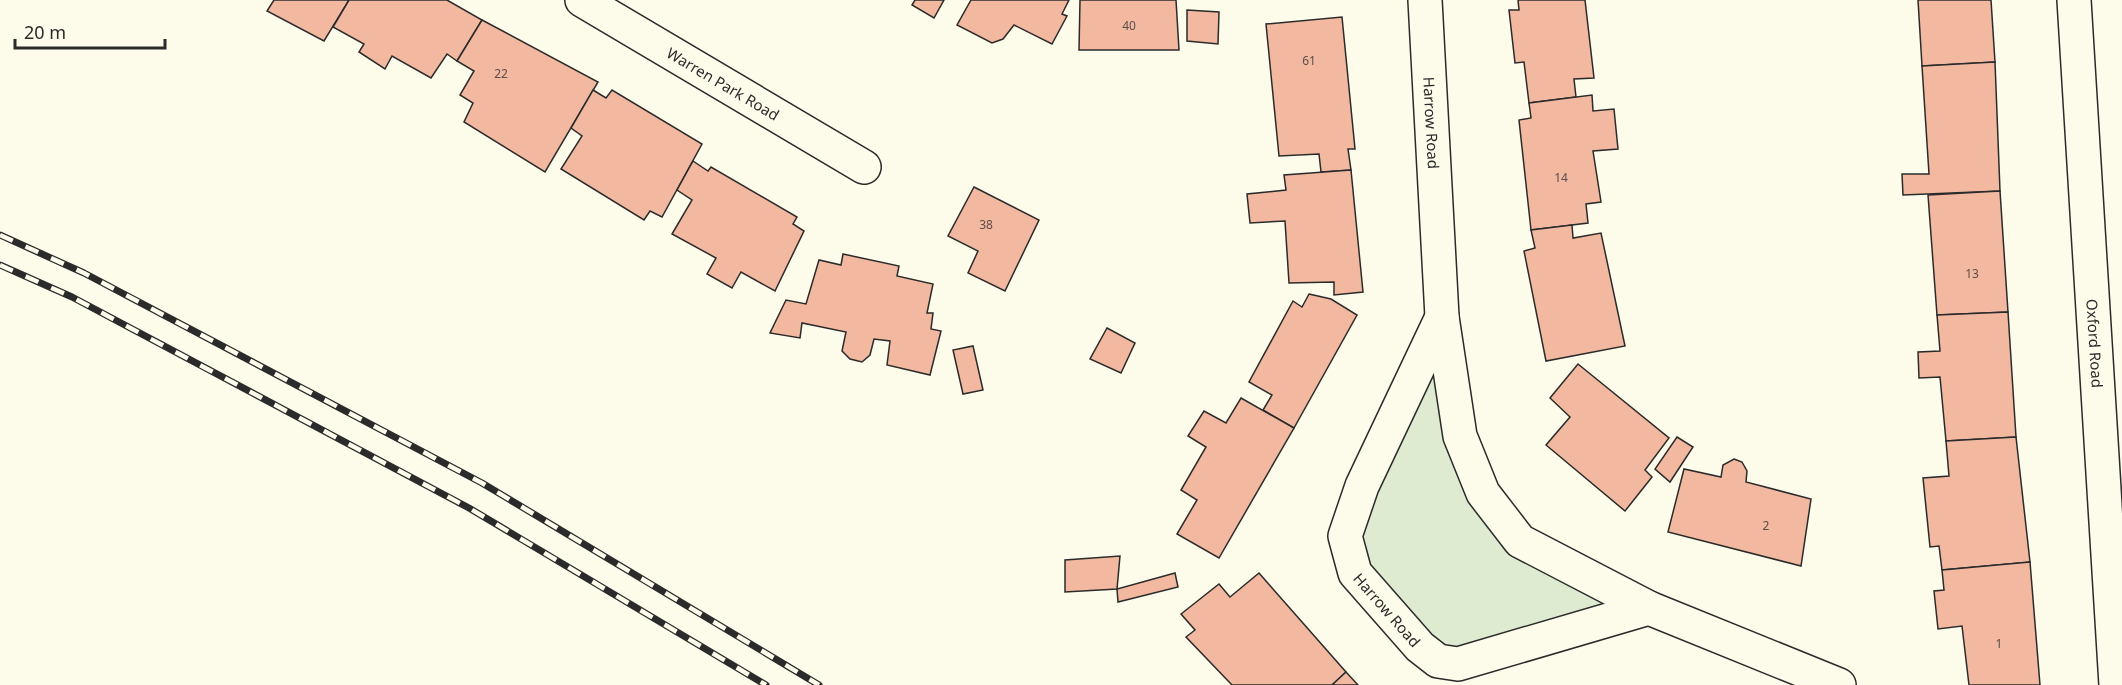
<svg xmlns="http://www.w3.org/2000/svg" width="2122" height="685" font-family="'Noto Sans',sans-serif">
<rect width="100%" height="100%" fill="#fdfbea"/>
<polygon fill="#deebd1" stroke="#74746e" stroke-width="1.5" points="1437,344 1476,498 1626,608 1452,654 1433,647 1365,568 1356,537"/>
<g fill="#f2b8a0" stroke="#2b2b2b" stroke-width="1.5">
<polygon points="274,0 349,0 324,41 267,11"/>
<polygon points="349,0 447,0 482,20 457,61 447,54 431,78 392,56 385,69 359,52 364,44 333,27"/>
<polygon points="915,0 944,0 934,18 912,5"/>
<polygon points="971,0 1069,0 1062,14 1067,16 1052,44 1014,25 1003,39 992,43 957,25"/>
<polygon points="1080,0 1176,0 1179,50 1079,50"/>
<polygon points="1518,0 1585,0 1594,78 1574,79 1576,97 1529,103 1524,62 1515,63 1509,10 1519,10"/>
<polygon points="1918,0 1991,0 1995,62 1922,66"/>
<polygon points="1187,10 1219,12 1218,44 1187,41"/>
<polygon points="1342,17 1355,149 1348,149 1351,170 1321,172 1319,154 1279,156 1266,24"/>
<polygon points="482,20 598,82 545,172 464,122 473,103 460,95 474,71 457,61"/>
<polygon points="1995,62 2000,191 1903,195 1902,174 1929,174 1922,66"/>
<polygon points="593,90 606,98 612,90 702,144 662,217 650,211 644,220 561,169 582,136 571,128"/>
<polygon points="1592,95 1593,111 1614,109 1618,149 1593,151 1601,202 1586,204 1588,223 1531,230 1519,120 1531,118 1529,103"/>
<polygon points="693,161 708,171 711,167 797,217 793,224 804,231 775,291 741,272 732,288 707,274 716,258 672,234 692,200 677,190"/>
<polygon points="1351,170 1363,292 1334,295 1334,282 1289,283 1285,221 1250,223 1247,194 1286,190 1284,175"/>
<polygon points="974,187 1039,220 1005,291 968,273 978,251 948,236"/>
<polygon points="2000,191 2008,312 1937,315 1928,195"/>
<polygon points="1572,225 1573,238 1601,233 1625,346 1546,361 1524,251 1535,248 1531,230"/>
<polygon points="843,254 899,266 897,276 933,284 927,313 933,313 931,329 941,331 930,375 887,365 890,341 874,339 870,355 862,362 850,359 842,351 846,332 802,323 800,338 770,333 786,300 806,304 819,260 841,265"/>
<polygon points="1309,294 1331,299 1357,315 1294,428 1263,410 1272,395 1249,382 1293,301 1302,307"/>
<polygon points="2008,312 2016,437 1946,441 1940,377 1919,378 1918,352 1940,351 1937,315"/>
<polygon points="1107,328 1135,343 1121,373 1090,359"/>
<polygon points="973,346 983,390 963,394 953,350"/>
<polygon points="1578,364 1669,438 1645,470 1652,477 1625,511 1546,445 1570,417 1550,398"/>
<polygon points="1241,398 1294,428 1219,558 1177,534 1197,500 1181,490 1206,447 1188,436 1204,411 1226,423"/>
<polygon points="1677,437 1693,447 1670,482 1655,469"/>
<polygon points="2016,437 2030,562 1942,570 1939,546 1930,547 1923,478 1949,476 1946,441"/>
<polygon points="1734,459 1742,462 1747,471 1746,482 1811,499 1801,566 1668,532 1684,469 1721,477 1723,465"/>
<polygon points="1120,556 1117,589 1065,592 1065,560"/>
<polygon points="2030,562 2040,685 1969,685 1962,626 1938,629 1934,591 1944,590 1942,570"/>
<polygon points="1175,573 1178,587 1118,602 1117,589"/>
<polygon points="1259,573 1346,672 1332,685 1232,685 1186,637 1195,630 1181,614 1219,584 1230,597"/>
<polygon points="1346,672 1358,685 1332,685"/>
</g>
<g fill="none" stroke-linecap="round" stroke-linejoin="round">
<g stroke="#2b2b2b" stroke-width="36">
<g id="minor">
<path id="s1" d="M 582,0 L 864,167"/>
<path id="s2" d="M 1425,0 L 1442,317 L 1460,436 L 1483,493 L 1520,541 L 1649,608 L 1839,685"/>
<path id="s3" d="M 2074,0 L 2116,685"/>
<path id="s4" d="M 1442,317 L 1362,486 L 1345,536 L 1355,573 L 1420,647 L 1438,661 L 1458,664 L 1649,608"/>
</g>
</g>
<use href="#minor" stroke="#fdfbea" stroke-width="33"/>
<g stroke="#2b2b2b" stroke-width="7">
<g id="rail">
<polyline points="0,235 84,273 482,483 819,685"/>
<polyline points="0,265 72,297 469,508 766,685"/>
</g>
</g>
<use href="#rail" stroke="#fdfbea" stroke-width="4.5" stroke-dasharray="14" stroke-linecap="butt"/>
</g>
<g text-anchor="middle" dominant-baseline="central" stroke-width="4.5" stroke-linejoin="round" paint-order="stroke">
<g font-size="12" fill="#5d4e48">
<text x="1129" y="25">40</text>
<text x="1309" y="60">61</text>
<text x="501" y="73">22</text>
<text x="1561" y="177">14</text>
<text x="986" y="224">38</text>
<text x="1972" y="273">13</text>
<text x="1766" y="525">2</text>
<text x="1999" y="643">1</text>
</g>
<g font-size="15" fill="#2b2b2b" stroke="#fdfbea">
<text stroke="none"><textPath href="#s1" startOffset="164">Warren Park Road</textPath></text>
<text stroke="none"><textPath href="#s2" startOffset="123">Harrow Road</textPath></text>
<text stroke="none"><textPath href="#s3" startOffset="344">Oxford Road</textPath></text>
<text stroke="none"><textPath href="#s4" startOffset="327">Harrow Road</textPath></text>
</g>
</g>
<path d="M15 39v9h150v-9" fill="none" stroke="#2b2b2b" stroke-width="3"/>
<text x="24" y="39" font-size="18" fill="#2b2b2b" stroke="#fdfbea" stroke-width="4.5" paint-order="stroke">20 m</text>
</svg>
